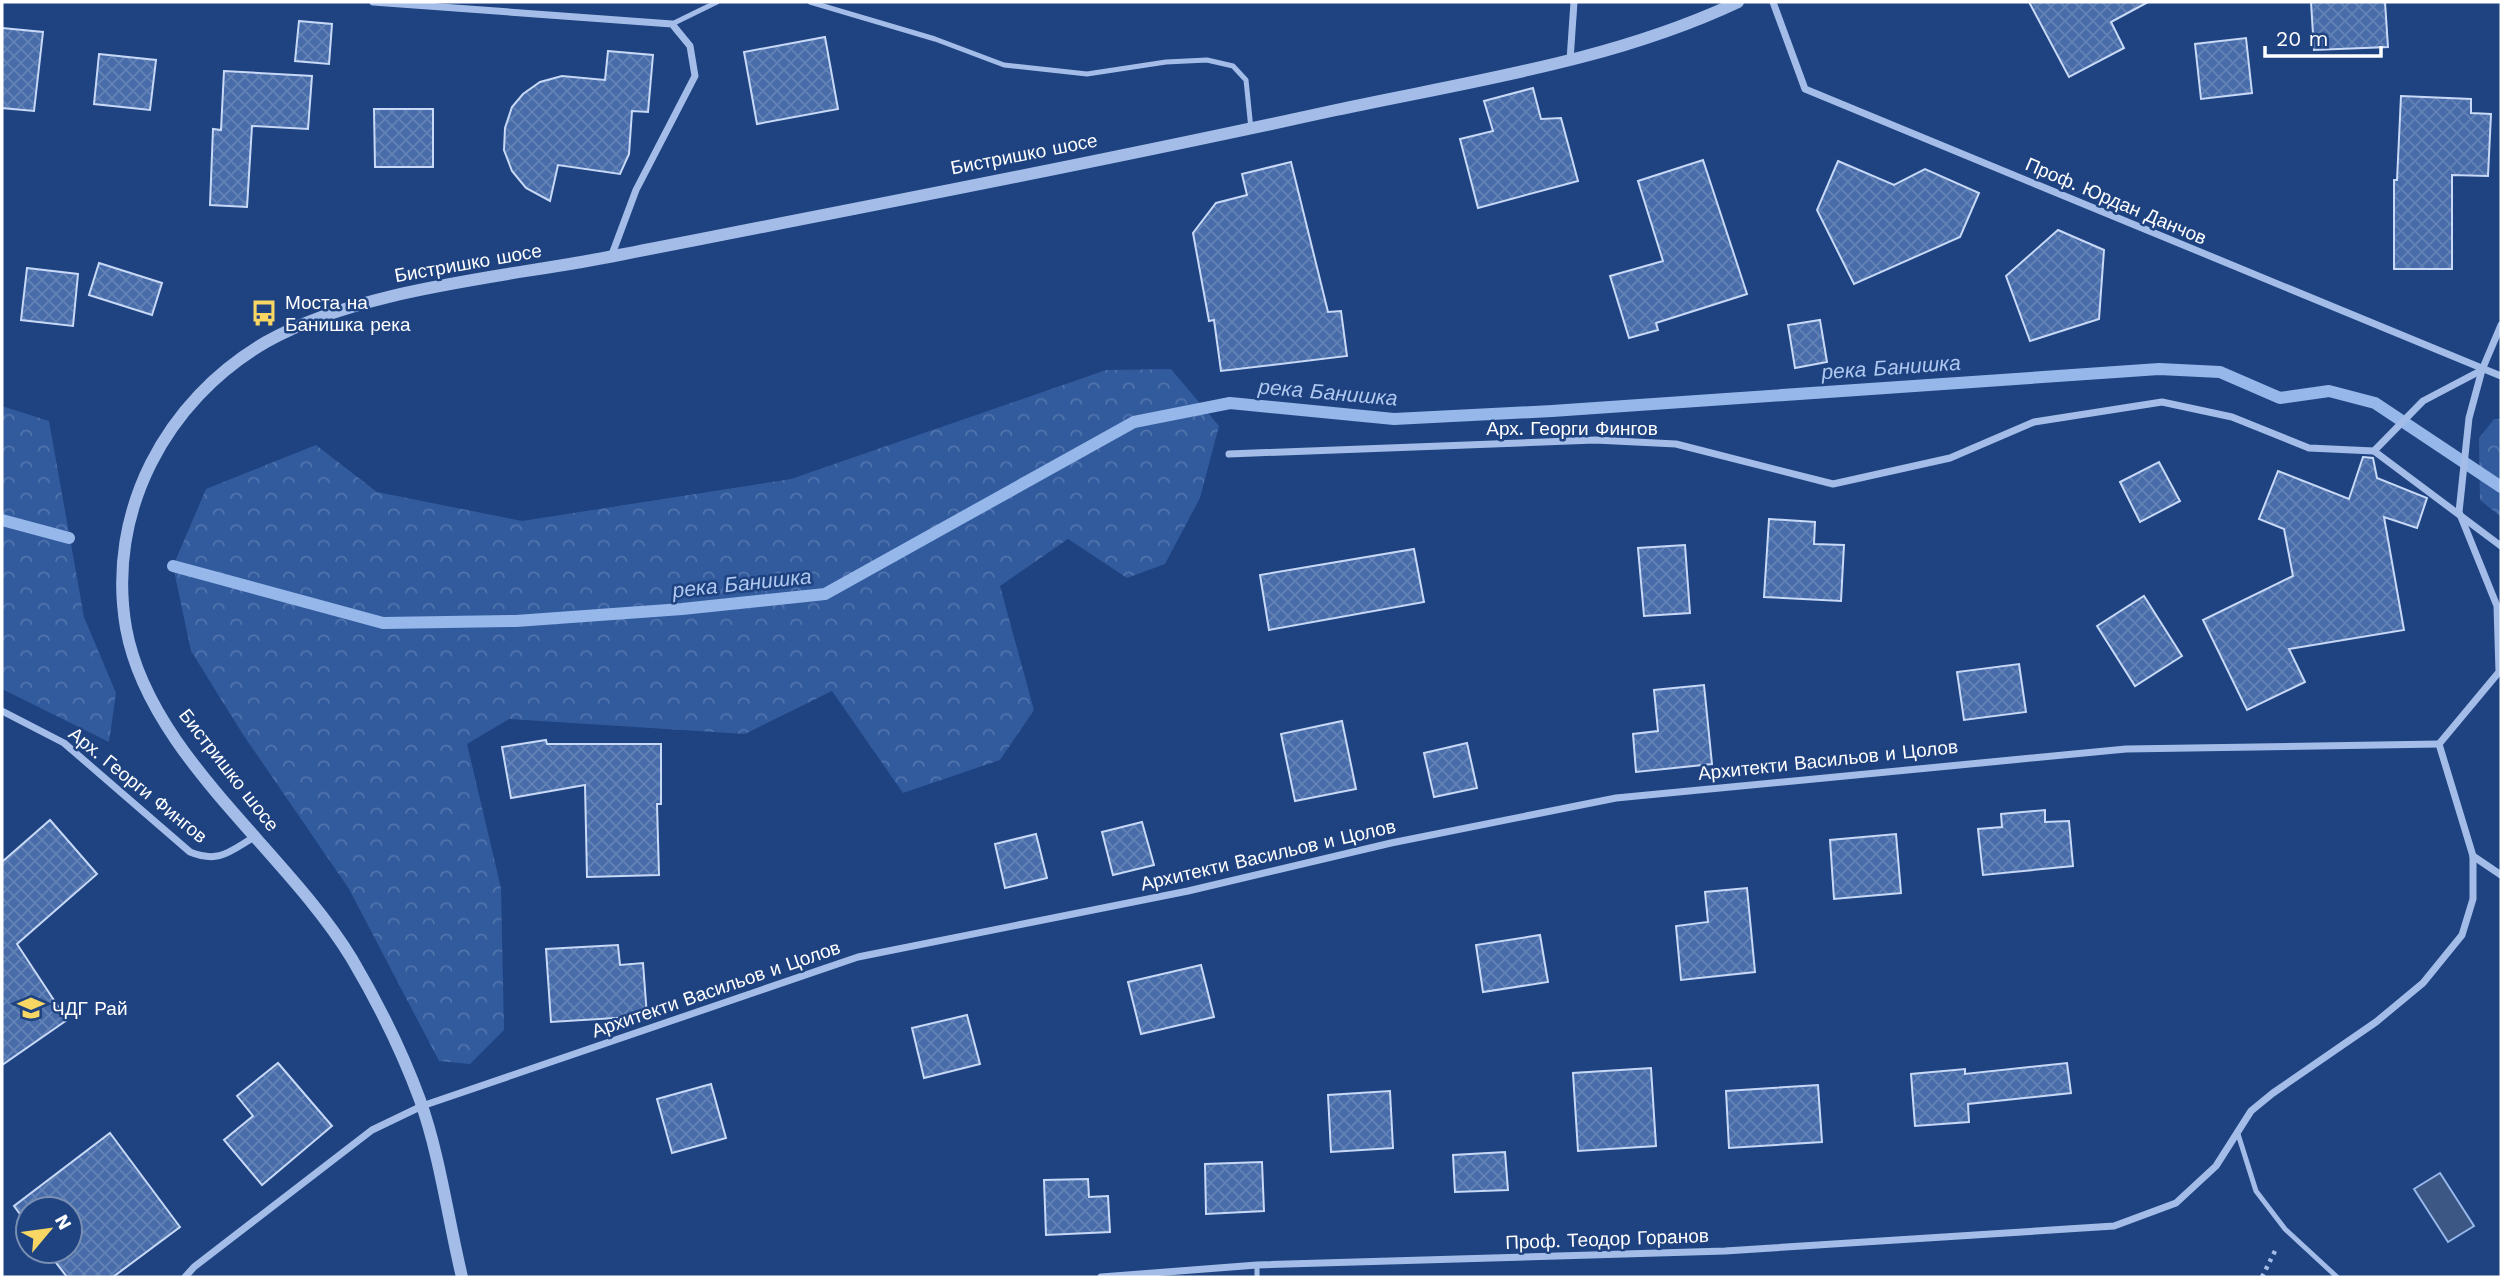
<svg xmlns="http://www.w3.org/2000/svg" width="2503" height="1279" font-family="'Work Sans',sans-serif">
<defs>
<pattern id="forest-crowns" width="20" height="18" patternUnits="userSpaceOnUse" patternTransform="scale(1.75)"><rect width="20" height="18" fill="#325b9e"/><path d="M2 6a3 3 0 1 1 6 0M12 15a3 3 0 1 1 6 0" fill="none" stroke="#5174ad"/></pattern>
<pattern id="building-cross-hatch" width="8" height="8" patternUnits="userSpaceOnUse" patternTransform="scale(1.75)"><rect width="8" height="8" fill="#476ca9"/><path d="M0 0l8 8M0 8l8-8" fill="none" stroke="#6382b6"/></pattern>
</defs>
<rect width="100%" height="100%" fill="#1f4280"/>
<g fill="url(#forest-crowns)">
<polygon points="1171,369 1219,426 1200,498 1165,564 1127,578 1068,539 1000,586 1034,710 1000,760 903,793 832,691 745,734 509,719 467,744 501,888 504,1030 470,1064 439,1061 349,889 242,733 191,651 173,566 206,489 316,445 377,492 522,521 791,479 1106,370"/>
<polygon points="2,406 49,421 84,617 116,693 109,742 2,689"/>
<polygon points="2494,419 2501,419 2501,517 2480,500 2479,438"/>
</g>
<polygon fill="#3d5785" stroke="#96b7ea" stroke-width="2" points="2440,1173 2474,1226 2448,1242 2414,1189"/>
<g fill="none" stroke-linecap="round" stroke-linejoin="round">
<g stroke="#96b7ea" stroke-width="12">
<polyline points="2,520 69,538"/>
<polyline points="173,566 383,623 516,621 682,609 825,594 1134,422 1230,403 1394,419 1552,411 2159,369 2220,372 2280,398 2329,391 2375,403 2501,487"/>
</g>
</g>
<g fill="url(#building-cross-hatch)" stroke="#c7d9f6" stroke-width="2">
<polygon points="2029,2 2148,2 2111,22 2124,48 2069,77"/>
<polygon points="2311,2 2385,2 2388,47 2314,50"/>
<polygon points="299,21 332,24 329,64 295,61"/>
<polygon points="2,28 43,32 34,111 2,108"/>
<polygon points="825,37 838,109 757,124 744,52"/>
<polygon points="2246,38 2252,93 2201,99 2195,44"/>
<polygon points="608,51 653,55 648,112 632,111 629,154 620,174 558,165 550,201 526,188 512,171 504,150 505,128 512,107 523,94 540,82 562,76 605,80"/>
<polygon points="99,54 156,60 150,110 94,104"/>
<polygon points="224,71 312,76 308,129 252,126 247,207 210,205 213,129 221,130"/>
<polygon points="1533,88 1541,119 1561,118 1578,181 1478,208 1460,139 1493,131 1484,101"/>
<polygon points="2401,96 2471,99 2471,113 2491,114 2488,176 2452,175 2452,269 2394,269 2394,180 2397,180"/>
<polygon points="374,109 433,109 433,167 375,167"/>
<polygon points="1703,160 1747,294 1656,323 1658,330 1629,338 1610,276 1663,261 1638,181"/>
<polygon points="1838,161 1894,185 1925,169 1979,193 1960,237 1854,284 1817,210"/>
<polygon points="1291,162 1328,312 1341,311 1347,356 1221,371 1214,320 1209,321 1193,233 1216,203 1247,195 1242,174"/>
<polygon points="2058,230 2104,250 2099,319 2030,341 2006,276"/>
<polygon points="99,263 162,283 152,315 89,295"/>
<polygon points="27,268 78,274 73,326 21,320"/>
<polygon points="1820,320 1827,362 1795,368 1788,325"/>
<polygon points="2363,457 2373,458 2377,478 2427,498 2417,528 2384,517 2404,630 2289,649 2305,682 2247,710 2203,620 2293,576 2284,529 2259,519 2278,471 2349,499"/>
<polygon points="2159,462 2180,501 2140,522 2120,482"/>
<polygon points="1769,519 1815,522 1814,544 1844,545 1841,601 1764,597"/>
<polygon points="1685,545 1690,613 1644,616 1638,548"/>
<polygon points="1414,549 1424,602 1269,630 1260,575"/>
<polygon points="2144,596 2182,656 2135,686 2097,626"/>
<polygon points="2019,664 2026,712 1964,720 1957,672"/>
<polygon points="1704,685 1712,764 1636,772 1633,734 1658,731 1654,690"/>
<polygon points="1342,721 1356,789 1295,801 1281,734"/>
<polygon points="546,740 547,744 661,744 661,804 657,804 659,875 587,877 585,785 511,798 502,747"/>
<polygon points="1467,743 1477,788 1434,797 1424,753"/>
<polygon points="2045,810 2045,822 2069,821 2073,866 1983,875 1978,829 2002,827 2001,814"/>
<polygon points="50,820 97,874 17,944 67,1020 2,1065 2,862"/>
<polygon points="1142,822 1154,865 1113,875 1102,832"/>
<polygon points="1036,834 1047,878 1005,888 995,844"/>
<polygon points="1896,834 1901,893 1834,899 1830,840"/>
<polygon points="1747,888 1755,972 1681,980 1676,926 1708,922 1705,892"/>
<polygon points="1540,935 1548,982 1483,992 1476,945"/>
<polygon points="618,945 620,965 643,963 647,1016 551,1022 546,949"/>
<polygon points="1201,965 1214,1017 1141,1034 1128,982"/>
<polygon points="967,1015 980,1064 924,1078 912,1028"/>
<polygon points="278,1063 332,1126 262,1185 224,1140 253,1116 237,1096"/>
<polygon points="2067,1063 2071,1093 1968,1104 1969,1122 1915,1126 1911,1074 1965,1069 1965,1074"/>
<polygon points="1651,1068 1656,1146 1578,1151 1573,1073"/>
<polygon points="711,1084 726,1138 672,1153 657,1099"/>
<polygon points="1818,1085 1822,1142 1729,1148 1726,1091"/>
<polygon points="1390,1091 1393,1148 1331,1152 1328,1095"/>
<polygon points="110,1133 180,1227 113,1277 67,1277 47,1251 70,1251 70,1209 28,1209 28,1225 14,1206"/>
<polygon points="1505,1152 1508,1190 1455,1192 1453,1155"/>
<polygon points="1262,1162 1264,1211 1206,1214 1205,1164"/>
<polygon points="1088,1179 1089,1197 1108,1196 1110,1232 1046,1235 1044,1180"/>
</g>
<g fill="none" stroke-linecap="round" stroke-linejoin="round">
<polyline stroke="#a3bde8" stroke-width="4.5" stroke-dasharray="3.5 5" stroke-linecap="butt" points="2262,1277 2276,1249"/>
<g stroke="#a3bde8" stroke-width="5">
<polyline points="810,2 935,39 1004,65 1087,74 1166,62 1207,60 1233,66 1246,80 1251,129"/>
<polyline points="672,24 717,2"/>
<polyline points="2238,1134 2256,1191 2285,1229 2337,1277"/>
<polyline points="1257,1277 1257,1265"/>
</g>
<g stroke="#a3bde8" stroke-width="7">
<polyline points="373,2 672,24 690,46 695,76 636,190 611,257"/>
<polyline points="1773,2 1805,89 2501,376"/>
<polyline points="1570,60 1574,2"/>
<polyline points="2374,451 2423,401 2482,370"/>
<polyline points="1229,454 1595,440 1676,444 1833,484 1950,458 2034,422 2162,402 2232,417 2309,448 2374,451 2501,546"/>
<path d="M 2,711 L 64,743 L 190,852 C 220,864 230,851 256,836"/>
<polyline points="2439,744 2499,672 2497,606 2459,512 2469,418 2482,370 2501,325"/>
<polyline points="2473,856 2501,875"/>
<polyline points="185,1277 194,1267 372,1130 422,1106 858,957 1188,891 1391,843 1616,798 2126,749 2439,744"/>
<polyline points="1101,1277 1257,1265 1725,1251 2114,1226 2176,1203 2216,1166 2251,1111 2273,1093 2376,1022 2423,983 2462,935 2473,899 2473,856 2439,744"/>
</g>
<path stroke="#a3bde8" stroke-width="12" d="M 462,1277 C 448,1219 440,1156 420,1100 C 402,1051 378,1003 352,959 C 286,850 149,755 126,628 C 106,512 166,400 266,342 C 363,287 510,277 619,255 C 859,208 1098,162 1336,110 C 1471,81 1613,61 1738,2"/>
</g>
<defs>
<g id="bus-bare" transform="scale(2.1)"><path d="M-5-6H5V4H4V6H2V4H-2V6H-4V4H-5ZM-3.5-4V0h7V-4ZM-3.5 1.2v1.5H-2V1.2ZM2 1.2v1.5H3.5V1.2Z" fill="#f7d663" stroke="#1f4280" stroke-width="2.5" paint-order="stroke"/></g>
<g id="school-bare" transform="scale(2.1)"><path d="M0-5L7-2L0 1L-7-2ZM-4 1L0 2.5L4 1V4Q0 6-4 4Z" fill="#f7d663" stroke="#1f4280" stroke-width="2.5" paint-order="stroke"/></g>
</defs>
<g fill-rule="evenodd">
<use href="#bus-bare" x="264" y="313"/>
<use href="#school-bare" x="31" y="1008"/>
</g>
<g text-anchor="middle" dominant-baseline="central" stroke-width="5" stroke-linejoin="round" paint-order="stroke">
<g font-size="19" fill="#fff" stroke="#1f4280">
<text transform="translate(1024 154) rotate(-11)">Бистришко шосе</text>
<text transform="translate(2116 201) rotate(23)">Проф. Юрдан Данчов</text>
<text transform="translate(468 263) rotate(-10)">Бистришко шосе</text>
<text x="1572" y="428">Арх. Георги Фингов</text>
<text transform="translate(1828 760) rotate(-6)">Архитекти Васильов и Цолов</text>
<text transform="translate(229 770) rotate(52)">Бистришко шосе</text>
<text transform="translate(138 785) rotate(39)">Арх. Георги Фингов</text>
<text transform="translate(1268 855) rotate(-13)">Архитекти Васильов и Цолов</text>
<text transform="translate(716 989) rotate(-19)">Архитекти Васильов и Цолов</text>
<text transform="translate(1607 1239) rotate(-2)">Проф. Теодор Горанов</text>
</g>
<g font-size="19" fill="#fff" stroke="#1f4280" text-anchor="start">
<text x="285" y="302">Моста на<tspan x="285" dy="22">Банишка река</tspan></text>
<text x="52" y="1008">ЧДГ Рай</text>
</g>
<g font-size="21" font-style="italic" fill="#aec8f0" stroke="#1f4280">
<text transform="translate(1891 367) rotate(-4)">река Банишка</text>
<text transform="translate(1328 392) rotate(5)">река Банишка</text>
<text transform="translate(742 583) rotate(-6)">река Банишка</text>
</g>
</g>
<rect width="2503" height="1279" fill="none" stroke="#ffffff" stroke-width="7"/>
<g transform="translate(49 1230) rotate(61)"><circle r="33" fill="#1f4280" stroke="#798eb3" stroke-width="2"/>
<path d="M0-5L12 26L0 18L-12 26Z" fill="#f7d663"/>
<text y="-10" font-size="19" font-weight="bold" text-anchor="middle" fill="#ffffff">N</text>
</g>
<path d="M2265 46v10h116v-10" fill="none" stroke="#ffffff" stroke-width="3.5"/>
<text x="2276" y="46" font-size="21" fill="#ffffff" stroke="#1f4280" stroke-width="5" paint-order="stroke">20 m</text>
</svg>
